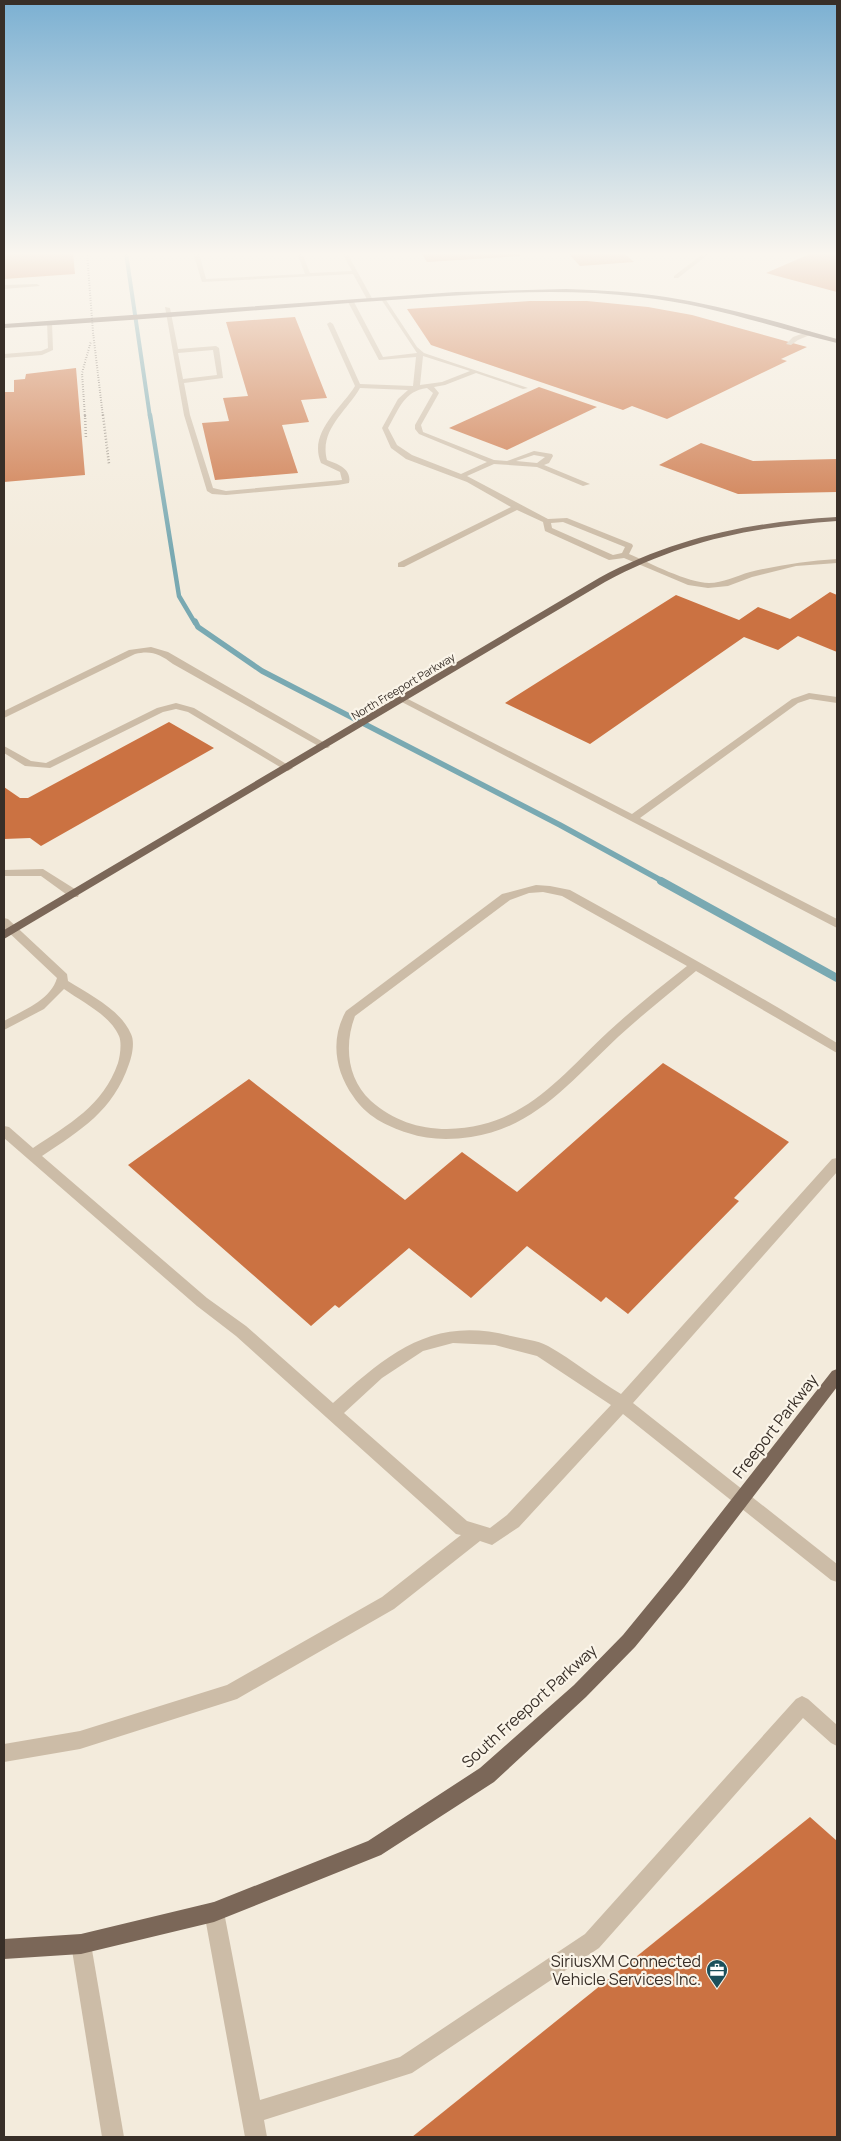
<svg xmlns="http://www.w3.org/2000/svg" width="841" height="2141" font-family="Manrope,sans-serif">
<rect width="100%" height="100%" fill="#f3ebdc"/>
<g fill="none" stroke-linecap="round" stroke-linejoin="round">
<polyline stroke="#79a9b2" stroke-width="4" points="126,253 150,417"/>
<polyline stroke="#79a9b2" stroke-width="4.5" points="150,415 179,596 195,623"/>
<polyline stroke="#79a9b2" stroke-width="5.5" points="195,621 198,627 262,671 560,825 664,882"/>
<polyline stroke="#79a9b2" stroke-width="8" points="661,881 837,978"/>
</g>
<g fill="#cb7242">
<polygon points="4,253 73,253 75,274 4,279"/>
<polygon points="421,253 519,253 521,256 427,262"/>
<polygon points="568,253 624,253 634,262 580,266"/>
<polygon points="812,253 837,253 837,292 766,273"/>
<polygon points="530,301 587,301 648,307 692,315 807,347 781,359 787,361 667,419 632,406 623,410 431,345 407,309"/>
<polygon points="295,317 327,398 301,400 309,422 282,425 298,473 215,480 202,423 229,421 223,398 248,396 226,322"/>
<polygon points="76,368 85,475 4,482 4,392 14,392 14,380 25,379 26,374"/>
<polygon points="539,387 597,407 507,450 449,428"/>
<polygon points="701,443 753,461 837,459 837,492 738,494 659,465"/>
<polygon points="830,592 837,595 837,652 798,636 778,650 744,637 590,744 505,703 676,595 739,620 758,607 790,619"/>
<polygon points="169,722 214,748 41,846 30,838 4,839 4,787 20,798 28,798"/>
<polygon points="663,1063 789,1142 734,1198 739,1201 628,1314 606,1297 601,1302 527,1246 471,1298 409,1248 339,1308 335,1305 311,1326 128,1165 249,1079 405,1200 462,1152 517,1192"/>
<polygon points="810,1817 837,1841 837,2137 412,2137"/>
</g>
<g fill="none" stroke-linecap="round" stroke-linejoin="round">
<g fill="#ccbca7" fill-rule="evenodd">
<polygon points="193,253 199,253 206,279 305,274 297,253 302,253 310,273 352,271 342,253 347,253 373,300 368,301 353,274 202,282"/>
<polygon points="704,253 710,253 678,278 674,278 674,276"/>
<polygon points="4,285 37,284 40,286 4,289"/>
<path d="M 384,297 L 417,347 L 424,353 L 528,388 L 523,389 L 476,373 L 445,385 L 434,387 L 439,393 L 421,425 L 423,432 L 494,460 L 507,461 L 534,451 L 552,454 L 553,456 L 549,463 L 544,465 L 590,484 L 583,486 L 537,467 L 494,464 L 467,476 L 548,519 L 567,518 L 632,544 L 633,546 L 629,554 C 650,563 688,583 709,583 C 723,583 736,576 750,572 C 779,565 807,561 837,559 L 837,563 L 796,566 L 752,577 L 728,586 L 708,588 L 688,585 L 624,558 L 609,560 L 545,531 L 543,522 L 517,510 L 404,567 L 398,567 L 398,563 L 511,507 L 467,482 L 406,459 L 391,448 L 382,428 L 398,399 L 408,390 L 360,388 C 346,412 319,430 327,460 C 338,464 352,469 349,483 L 338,485 L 226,495 L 212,494 L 207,491 L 184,415 L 165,307 L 170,308 L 178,349 L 216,346 L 219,348 L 223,378 L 184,383 L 190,415 L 213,488 L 226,491 L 342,480 L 340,472 L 321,463 C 308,432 341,409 355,386 L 327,324 L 330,322 L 333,324 L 360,384 L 413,386 L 416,357 L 379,360 L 348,302 L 351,300 L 354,302 L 383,357 L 417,353 L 381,299 ZM 213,350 L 217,375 L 183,379 L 178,353 ZM 423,356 L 470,371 L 442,382 L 420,385 ZM 427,388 L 433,393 L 415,425 L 415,429 L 419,434 L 487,462 L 461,474 L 412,455 L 397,445 L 388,428 C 399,409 404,391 427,388 ZM 534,455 L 545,457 L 537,463 L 516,461 ZM 563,522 L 625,547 L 622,553 L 613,555 L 552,528 L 551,523 Z"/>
<polygon points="47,322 52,323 53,350 42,355 4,358 4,354 41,351 48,348"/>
<polygon points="810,331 812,334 798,340 791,345 786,344 793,337"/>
<path d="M 151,647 L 168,652 L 330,746 L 328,748 L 322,748 L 173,664 C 160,654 151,650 135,654 L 4,718 L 4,711 L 129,650 Z"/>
<polygon points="809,693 837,697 837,703 810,699 798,703 640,818 837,919 837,928 398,700 403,697 406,698 632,814 792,699"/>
<polygon points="176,703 194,708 293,768 288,771 285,770 188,712 176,709 163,712 50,768 25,766 4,753 4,746 31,761 46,763 157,708"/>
<polygon points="43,869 78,891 79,894 78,897 70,897 41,876 4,876 4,870"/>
<path d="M 536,885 L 550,886 L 570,890 C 660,940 750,990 837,1043 L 837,1053 L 696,971 C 670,993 643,1014 618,1037 C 574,1078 535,1128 471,1137 C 450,1140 428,1140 408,1133 C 386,1126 366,1116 353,1096 C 335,1071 330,1039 346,1011 L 502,894 ZM 543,892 L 562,896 L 687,966 C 660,987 633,1009 608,1032 C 558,1079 522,1128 447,1129 C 418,1129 393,1120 371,1101 C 347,1079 344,1045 355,1016 L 510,900 L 529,893 Z"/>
<path d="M 4,918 L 8,919 L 67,974 L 68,981 C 90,995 120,1009 131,1034 C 135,1042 132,1056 129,1064 C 113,1111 81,1130 42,1156 L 207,1298 L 246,1326 L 333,1403 C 388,1354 432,1315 511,1336 C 523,1339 537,1340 548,1346 C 573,1360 596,1379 621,1394 L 832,1159 L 837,1158 L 837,1172 L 633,1403 L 837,1564 L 837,1582 L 831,1580 L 623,1414 L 519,1527 L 492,1545 L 480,1541 L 394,1609 L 237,1699 L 80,1749 L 4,1762 L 4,1744 L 80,1731 L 227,1685 L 382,1597 L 461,1535 L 456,1534 L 236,1336 L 197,1306 L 4,1138 L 4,1126 L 9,1127 L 33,1148 C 69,1124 103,1106 118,1063 C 120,1056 122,1043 119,1036 C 110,1015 82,1002 64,989 L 44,1009 L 4,1030 L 4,1021 C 22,1011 51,1000 57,978 L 4,928 ZM 453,1343 L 495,1345 L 537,1356 L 611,1405 L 507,1515 L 490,1528 L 467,1521 L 344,1413 L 382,1378 L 423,1351 Z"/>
<polygon points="802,1696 808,1699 837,1725 837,1746 831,1743 803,1718 599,1948 412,2073 264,2120 267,2137 245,2137 204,1912 207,1905 214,1902 221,1905 224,1912 260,2100 400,2057 585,1934 796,1699"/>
<polygon points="81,1934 88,1937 91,1944 124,2137 102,2137 71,1944 74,1937"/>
</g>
<g fill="#7b6758" fill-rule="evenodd">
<path d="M 566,289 C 600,290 633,292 666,297 C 724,306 781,323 837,339 L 837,343 C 771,327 708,304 640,297 C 548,286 454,296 362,302 C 243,311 123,322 4,328 L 4,324 L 456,292 Z"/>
<path d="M 837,517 L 837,521 C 752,527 681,541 605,582 L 4,939 L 4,930 L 599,578 C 676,537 751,522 837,517 Z"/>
<polygon points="837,1369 837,1387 685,1586 635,1647 586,1697 494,1782 381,1855 214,1922 81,1954 4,1959 4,1939 81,1934 214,1902 368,1841 480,1768 574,1685 623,1635 673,1574 832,1371"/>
</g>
<g stroke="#382f28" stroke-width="2" stroke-dasharray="0.5 2" stroke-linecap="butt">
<polyline points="87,253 93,332 103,417"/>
<polyline points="85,417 82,373 91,341"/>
</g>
<g stroke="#382f28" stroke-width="2.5" stroke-dasharray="0.5 2.5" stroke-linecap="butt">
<polyline points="85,415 86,438"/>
<polyline points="103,415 109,464"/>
</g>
</g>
<linearGradient id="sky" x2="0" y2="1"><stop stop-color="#7bb0d2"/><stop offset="0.46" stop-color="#faf6ef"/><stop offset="1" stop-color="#faf6ef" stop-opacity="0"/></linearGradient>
<rect width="841" height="552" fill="url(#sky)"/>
<defs>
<g id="office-pin" transform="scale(1.125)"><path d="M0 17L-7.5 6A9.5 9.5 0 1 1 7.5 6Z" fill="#1b505b" stroke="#faf4e8"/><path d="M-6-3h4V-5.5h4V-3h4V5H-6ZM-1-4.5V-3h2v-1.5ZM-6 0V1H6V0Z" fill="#fff"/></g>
</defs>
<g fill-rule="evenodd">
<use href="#office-pin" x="717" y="1970"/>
</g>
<g text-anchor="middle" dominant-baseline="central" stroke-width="4.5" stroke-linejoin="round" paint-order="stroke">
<g font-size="11" fill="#382f28" stroke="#faf4e8">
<text transform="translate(403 686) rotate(-31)">North Freeport Parkway</text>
</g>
<g font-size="16" fill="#382f28" stroke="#faf4e8">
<text transform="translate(775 1426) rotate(-52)">Freeport Parkway</text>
<text transform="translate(529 1706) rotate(-42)">South Freeport Parkway</text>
</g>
<g font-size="16" fill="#382f28" stroke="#faf4e8" text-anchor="end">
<text x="701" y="1961">SiriusXM Connected<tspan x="701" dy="18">Vehicle Services Inc.</tspan></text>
</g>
</g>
<rect width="841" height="2141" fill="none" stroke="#382f28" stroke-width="10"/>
</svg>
